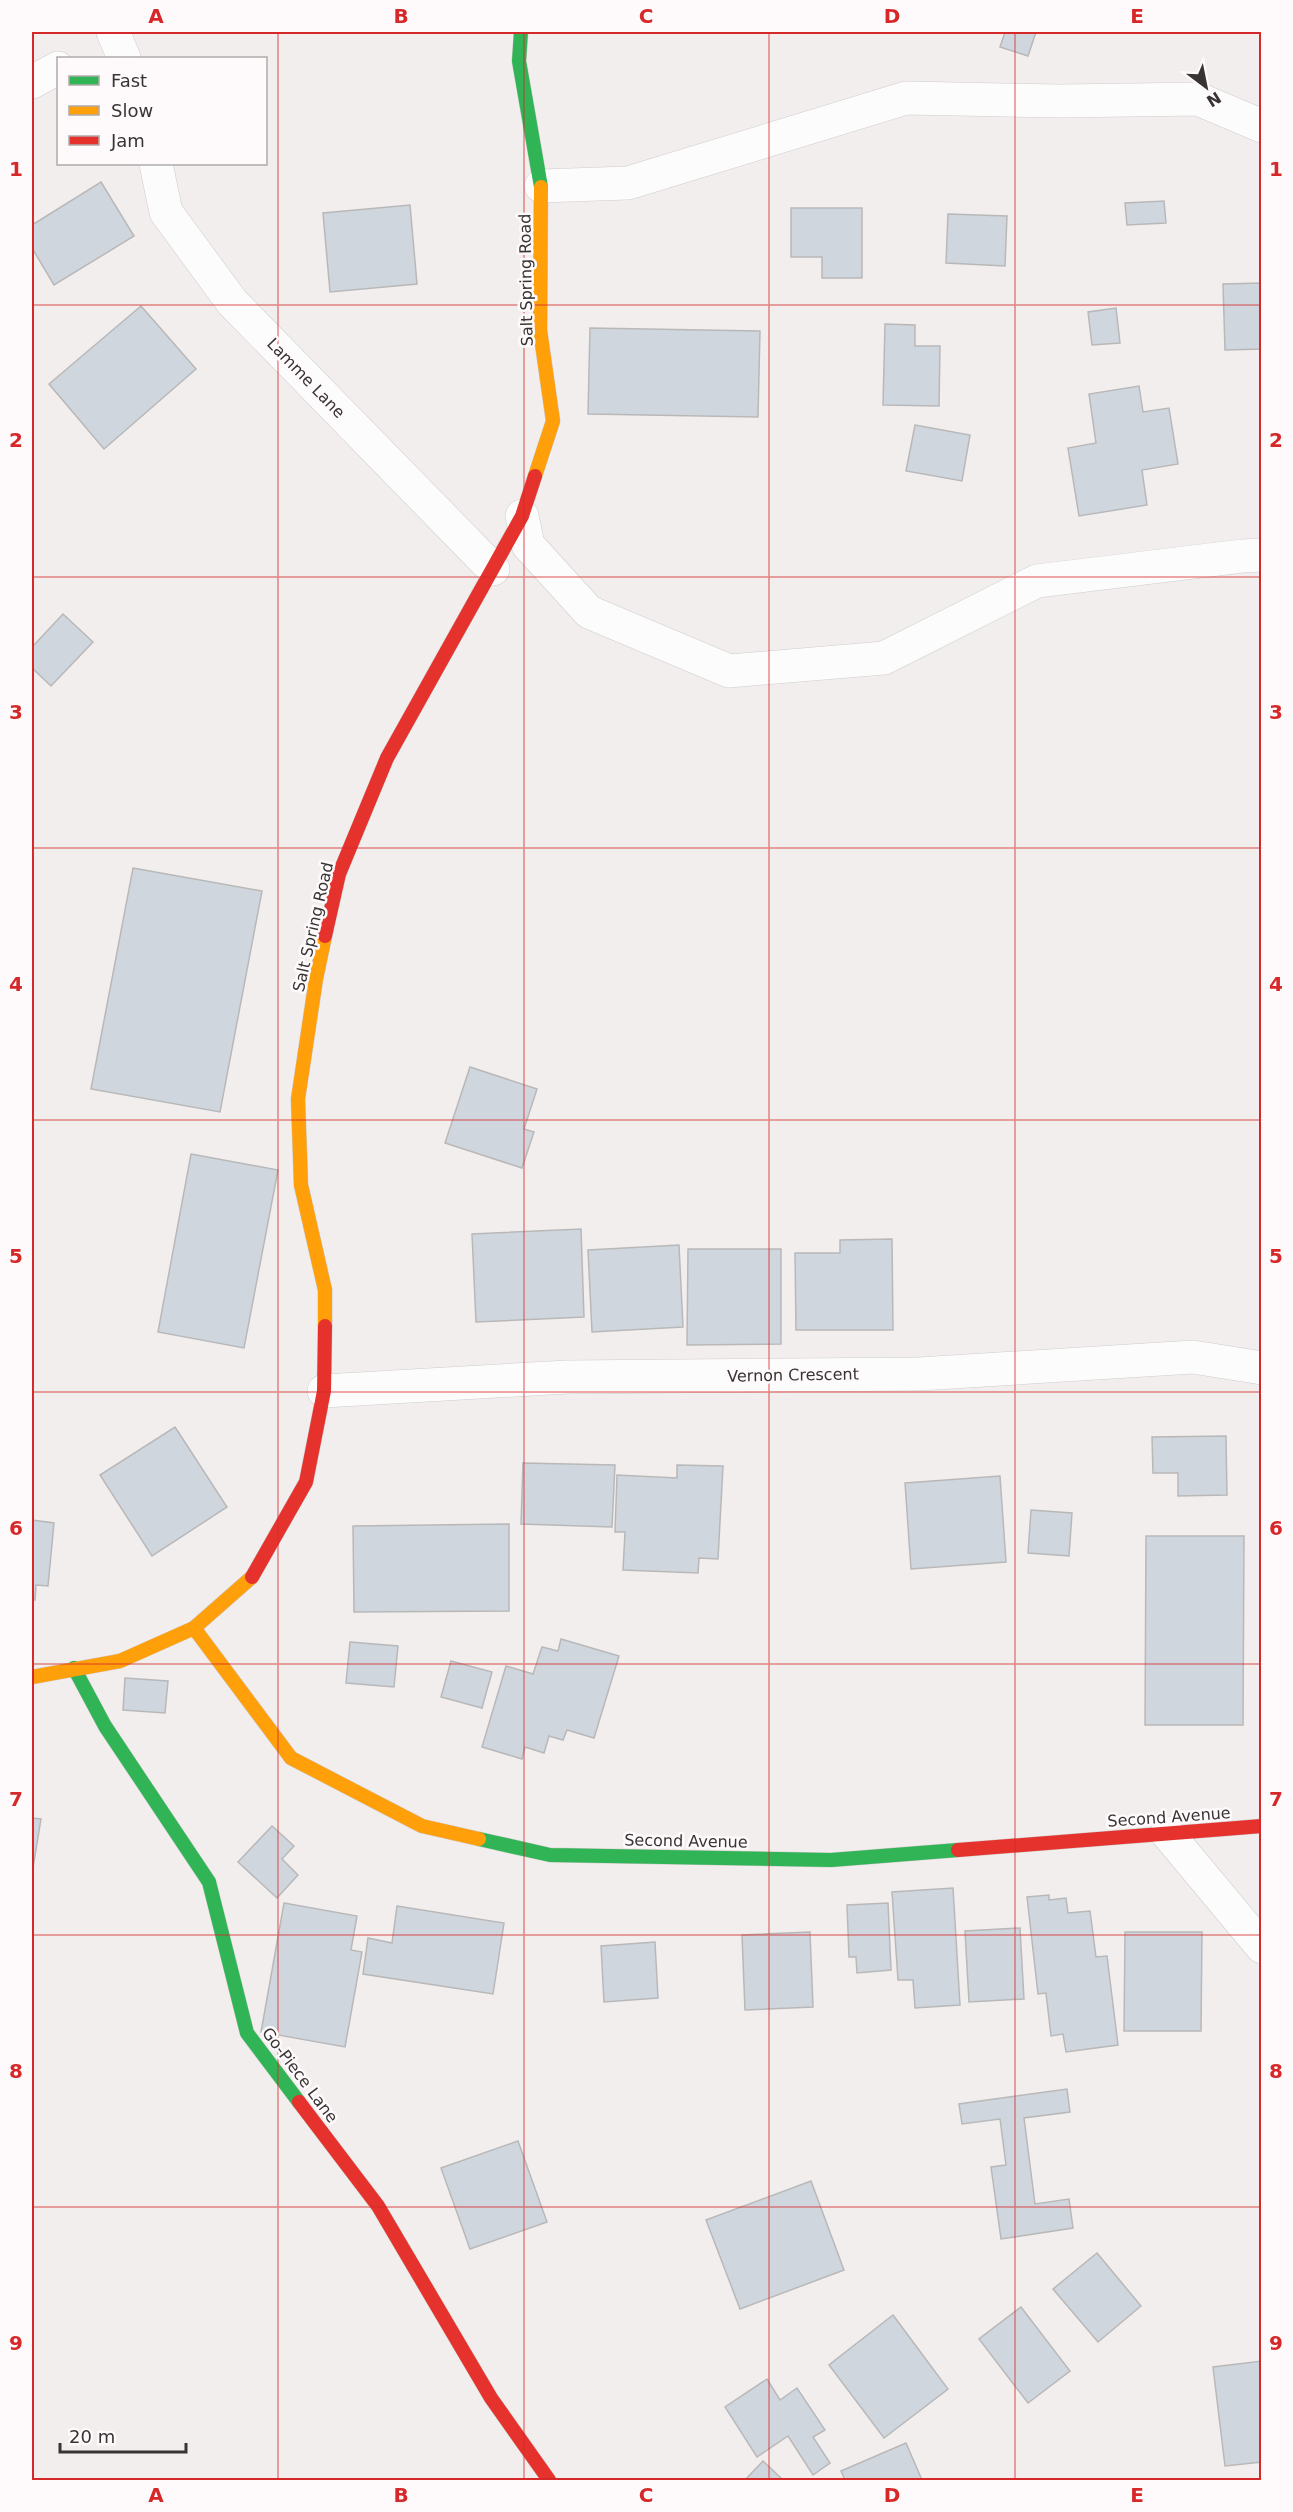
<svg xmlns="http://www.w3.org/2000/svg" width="1293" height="2512" font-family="'DejaVu Sans',sans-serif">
<rect width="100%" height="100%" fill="#f3eeee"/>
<g fill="#cfd6dd" stroke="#b9b8b9" stroke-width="1.5">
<polygon points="1005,32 1036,32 1028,56 1000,47"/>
<polygon points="101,182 134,236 54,285 32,248 32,225"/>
<polygon points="1164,201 1166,223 1127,225 1125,203"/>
<polygon points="410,205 417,284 330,292 323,213"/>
<polygon points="791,208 862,208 862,278 822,278 822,257 791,257"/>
<polygon points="948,214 1007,216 1005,266 946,263"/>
<polygon points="1262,283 1262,349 1225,350 1223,284"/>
<polygon points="141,306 196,369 104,449 49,384"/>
<polygon points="1116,308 1120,343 1092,345 1088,312"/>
<polygon points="885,324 915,325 915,346 940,346 939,406 883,405"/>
<polygon points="590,328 760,331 758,417 588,414"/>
<polygon points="1139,386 1143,412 1169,408 1178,464 1142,470 1147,505 1079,516 1068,448 1096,443 1089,394"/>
<polygon points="915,425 970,435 962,481 906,471"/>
<polygon points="63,614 93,642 51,686 32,668 32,647"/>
<polygon points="133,868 262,891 220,1112 91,1089"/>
<polygon points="470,1067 537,1089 524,1129 534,1132 522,1168 445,1143"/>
<polygon points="191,1154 278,1170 244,1348 158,1332"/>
<polygon points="581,1229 584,1317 476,1322 472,1234"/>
<polygon points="892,1239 893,1330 796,1330 795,1253 840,1253 840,1240"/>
<polygon points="679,1245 683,1327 592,1332 588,1250"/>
<polygon points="688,1249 781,1249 781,1344 687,1345"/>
<polygon points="175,1427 227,1507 152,1556 100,1475"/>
<polygon points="1226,1436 1227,1495 1178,1496 1178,1473 1153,1473 1152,1437"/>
<polygon points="523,1463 615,1465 612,1527 521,1524"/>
<polygon points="677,1465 723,1466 718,1559 699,1558 698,1573 623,1570 625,1532 615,1532 617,1475 677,1478"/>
<polygon points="1000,1476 1006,1562 911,1569 905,1483"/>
<polygon points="1031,1510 1072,1513 1069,1556 1028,1553"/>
<polygon points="32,1520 54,1523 48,1586 36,1585 35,1600 32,1600"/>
<polygon points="509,1524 509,1611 354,1612 353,1526"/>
<polygon points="1146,1536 1244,1536 1243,1725 1145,1725"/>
<polygon points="561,1639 619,1656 594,1738 567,1730 563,1740 549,1736 544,1753 525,1747 522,1759 482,1747 506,1666 533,1674 542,1647 558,1651"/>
<polygon points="350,1642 398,1646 394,1687 346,1683"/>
<polygon points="451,1661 492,1672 482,1708 441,1697"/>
<polygon points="125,1678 168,1681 165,1713 123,1710"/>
<polygon points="32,1818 41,1819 32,1874"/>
<polygon points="272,1826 294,1846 282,1859 298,1875 277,1898 238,1862"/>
<polygon points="953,1888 960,2005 915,2008 913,1980 898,1980 892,1892"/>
<polygon points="1049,1895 1049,1900 1066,1898 1068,1913 1090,1911 1096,1957 1107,1956 1118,2045 1066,2052 1063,2034 1051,2036 1046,1993 1038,1994 1027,1897"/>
<polygon points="284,1903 357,1916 351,1950 362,1952 345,2047 261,2032"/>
<polygon points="888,1903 891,1970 857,1973 856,1957 849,1957 847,1905"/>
<polygon points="397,1906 504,1923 493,1994 363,1974 368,1938 392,1943"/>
<polygon points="1020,1928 1024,1999 969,2002 965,1931"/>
<polygon points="810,1932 813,2007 745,2010 742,1935"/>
<polygon points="1125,1932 1202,1932 1201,2031 1124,2031"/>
<polygon points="655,1942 658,1998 604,2002 601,1946"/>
<polygon points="1067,2089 1070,2112 1024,2118 1035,2204 1069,2199 1073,2228 1001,2239 991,2167 1006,2165 1000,2119 962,2124 959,2104"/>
<polygon points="518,2141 547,2222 470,2249 441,2168"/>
<polygon points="811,2181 844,2270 740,2309 706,2220"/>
<polygon points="1097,2253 1141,2306 1098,2342 1053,2289"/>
<polygon points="1021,2307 1070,2371 1028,2403 979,2339"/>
<polygon points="893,2315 948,2389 884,2438 829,2365"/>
<polygon points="1262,2361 1262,2462 1225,2466 1213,2367"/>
<polygon points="767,2379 780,2400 797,2388 825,2430 813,2437 830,2463 813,2475 788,2436 757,2457 725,2407"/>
<polygon points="906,2443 922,2480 845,2480 841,2471"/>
<polygon points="763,2461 783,2480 745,2480"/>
</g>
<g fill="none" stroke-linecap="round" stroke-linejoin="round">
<g stroke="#cfcccc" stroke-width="34">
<g id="street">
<polyline points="113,32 124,58"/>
<polyline points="32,82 58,68"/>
<polyline points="156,164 166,212 232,302 493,569"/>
<polyline points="541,186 628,183 906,98 1061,101 1198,99 1262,126"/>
<polyline points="522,516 528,545 589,612 729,671 884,658 1037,581 1242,556 1262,555"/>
<polyline points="324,1391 567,1377 919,1374 1193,1357 1262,1368"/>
<polyline points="1167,1833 1262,1947"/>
</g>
</g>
<g stroke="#cfcccc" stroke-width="15">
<g id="fast">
<polyline points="521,32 519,61 541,187"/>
<polyline points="74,1668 105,1726 209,1882 247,2033 299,2102"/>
<polyline points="479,1839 550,1855 831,1860 958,1850"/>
</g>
</g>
<g stroke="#cfcccc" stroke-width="15">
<g id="slow">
<polyline points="535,476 553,421 540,330 541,187"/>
<polyline points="325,1326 325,1290 301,1185 298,1099 316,979 325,936"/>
<polyline points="194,1628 291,1758 422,1826 479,1839"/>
<polyline points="32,1677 120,1661 194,1628 252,1577"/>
</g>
</g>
<g stroke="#cfcccc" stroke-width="15">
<g id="jam">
<polyline points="325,936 339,874 387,758 522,516 535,476"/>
<polyline points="252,1577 306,1482 324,1391 325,1326"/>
<polyline points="958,1850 1262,1826"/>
<polyline points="299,2102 378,2206 491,2398 549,2480"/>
</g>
</g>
<use href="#street" stroke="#fdfcfc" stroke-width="33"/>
<use href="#fast" stroke="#30b455" stroke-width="14"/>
<use href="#slow" stroke="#ff9f0a" stroke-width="14"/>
<use href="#jam" stroke="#e5322d" stroke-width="14"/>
</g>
<path fill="none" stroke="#d62828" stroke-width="1.5" stroke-opacity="0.55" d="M 278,32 L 278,2480M 524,32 L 524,2480M 769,32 L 769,2480M 1015,32 L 1015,2480M 32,305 L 1262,305M 32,577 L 1262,577M 32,848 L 1262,848M 32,1120 L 1262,1120M 32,1392 L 1262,1392M 32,1664 L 1262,1664M 32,1935 L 1262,1935M 32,2207 L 1262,2207"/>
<g text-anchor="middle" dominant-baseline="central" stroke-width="5" stroke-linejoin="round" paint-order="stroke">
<g font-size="16" fill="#383434" stroke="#fefafb">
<text transform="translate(526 280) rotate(-91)">Salt Spring Road</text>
<text transform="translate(306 378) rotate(46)">Lamme Lane</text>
<text transform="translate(313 927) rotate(-77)">Salt Spring Road</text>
<text transform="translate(793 1375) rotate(-1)">Vernon Crescent</text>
<text transform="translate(1169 1817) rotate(-4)">Second Avenue</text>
<text transform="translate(686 1841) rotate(1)">Second Avenue</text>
<text transform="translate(300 2075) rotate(53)">Go-Piece Lane</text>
</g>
</g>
<rect width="1293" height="2512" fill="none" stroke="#fefafb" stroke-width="66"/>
<rect x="57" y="57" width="210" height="108" fill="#fefafb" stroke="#afabab" stroke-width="1.5"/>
<rect x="69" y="76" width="30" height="9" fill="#30b455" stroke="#afabab" stroke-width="1.5"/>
<text x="111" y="87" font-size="18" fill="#383434">Fast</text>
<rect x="69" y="106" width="30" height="9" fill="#ff9f0a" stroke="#afabab" stroke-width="1.5"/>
<text x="111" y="117" font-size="18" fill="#383434">Slow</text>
<rect x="69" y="136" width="30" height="9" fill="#e5322d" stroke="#afabab" stroke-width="1.5"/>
<text x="111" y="147" font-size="18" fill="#383434">Jam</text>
<g transform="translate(1206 87) rotate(148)" stroke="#fefafb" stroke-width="4.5" paint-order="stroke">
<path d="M0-4.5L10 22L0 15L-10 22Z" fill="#383434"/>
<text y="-9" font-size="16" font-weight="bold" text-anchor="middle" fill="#383434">N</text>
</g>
<path d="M60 2443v9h126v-9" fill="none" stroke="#383434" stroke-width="3"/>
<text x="69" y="2443" font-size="18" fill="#383434" stroke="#fefafb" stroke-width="4.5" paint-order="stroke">20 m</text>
<rect x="33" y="33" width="1227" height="2446" fill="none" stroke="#d62828" stroke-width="2"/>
<g font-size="20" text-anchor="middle" font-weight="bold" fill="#d62828">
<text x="156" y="23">A</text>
<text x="401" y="23">B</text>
<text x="646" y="23">C</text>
<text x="892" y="23">D</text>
<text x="1137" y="23">E</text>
<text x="16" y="176">1</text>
<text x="1276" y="176">1</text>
<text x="16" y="447">2</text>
<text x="1276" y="447">2</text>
<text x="16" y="719">3</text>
<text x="1276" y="719">3</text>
<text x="16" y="991">4</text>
<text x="1276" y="991">4</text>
<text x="16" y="1263">5</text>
<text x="1276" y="1263">5</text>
<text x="16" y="1535">6</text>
<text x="1276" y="1535">6</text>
<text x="16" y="1806">7</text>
<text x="1276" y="1806">7</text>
<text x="16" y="2078">8</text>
<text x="1276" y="2078">8</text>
<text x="16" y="2350">9</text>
<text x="1276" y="2350">9</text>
<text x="156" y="2502">A</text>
<text x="401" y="2502">B</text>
<text x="646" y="2502">C</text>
<text x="892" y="2502">D</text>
<text x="1137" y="2502">E</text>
</g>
</svg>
